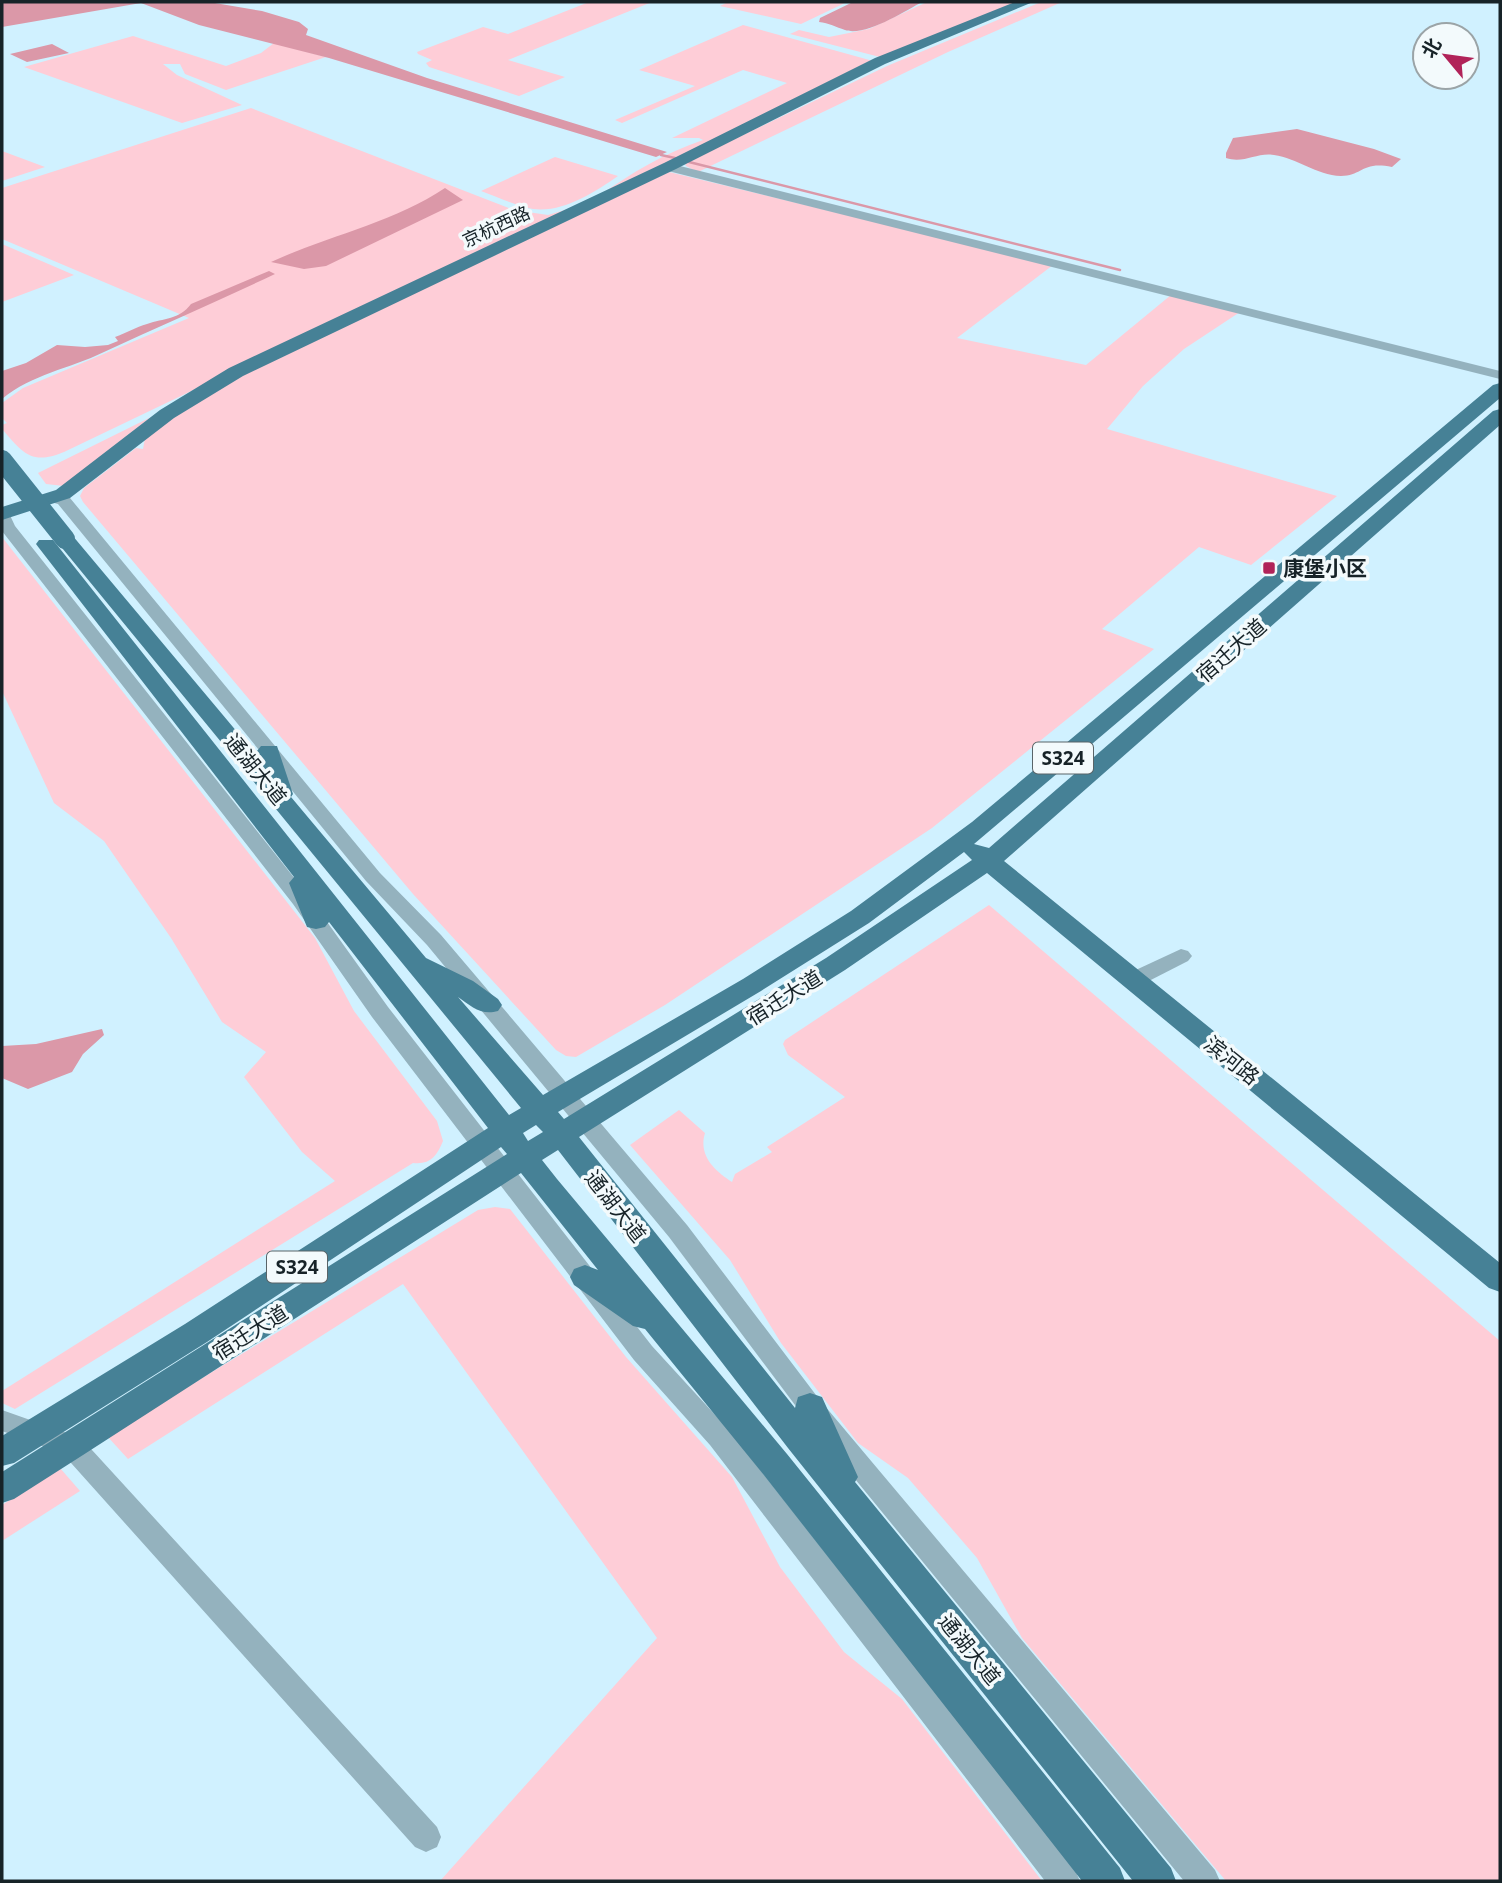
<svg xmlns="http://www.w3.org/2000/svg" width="1502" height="1883" font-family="'Noto Sans','Noto Sans SC',sans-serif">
<rect width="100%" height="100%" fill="#d0f1ff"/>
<g fill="#fecdd7">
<polygon points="589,2 652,2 508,60 565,77 519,96 429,67 426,63 432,60 418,54 417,52 483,27 508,34"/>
<polygon points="728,2 847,2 801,24 720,6"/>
<polygon points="927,2 1021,2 880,57 790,34 799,30 829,37 869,29"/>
<polygon points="1041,2 1062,2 948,52 698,172 686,166 685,163 887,66"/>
<path d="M 743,25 L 873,61 L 599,196 C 631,173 665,153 703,140 L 699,138 L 672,138 L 787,83 L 743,70 L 622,123 L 615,120 L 695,86 L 639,70 Z"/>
<polygon points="133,36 226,66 261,53 274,43 326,57 226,90 185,74 180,64 163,64 177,75 242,105 182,123 24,67"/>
<path d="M 251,108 L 514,210 L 548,215 L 575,207 L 64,452 C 31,466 22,452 2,429 L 2,425 L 7,423 L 2,418 L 2,403 L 23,388 L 189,318 L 2,239 L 2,188 Z"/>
<polygon points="2,151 45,167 2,181"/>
<path d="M 555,157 L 618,176 C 595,192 563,213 533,209 C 516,206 498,197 481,191 Z"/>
<polygon points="669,172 1053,265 957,338 1086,365 1171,295 1240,312 1184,349 1143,386 1107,429 1337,496 1251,565 1199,547 1102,629 1154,649 932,828 665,1005 576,1057 566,1056 556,1050 413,894 83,502 80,496 84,488 136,448 143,449 145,438 150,433 245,372"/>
<polygon points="2,244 74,275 2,302"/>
<polygon points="151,417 64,486 46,484 38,473"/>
<path d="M 2,537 L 315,938 L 354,1011 L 437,1121 L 443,1141 C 437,1156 430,1165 413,1163 L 15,1409 L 2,1403 L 2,1391 L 335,1181 L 302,1152 L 244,1077 L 266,1052 L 222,1022 L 171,938 L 104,841 L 54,803 L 2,691 Z"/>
<path d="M 989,905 L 1500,1341 L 1500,1881 L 1226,1881 L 1022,1638 L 977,1558 L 908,1478 L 858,1443 L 781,1343 L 730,1260 L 630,1145 L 679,1110 L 705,1133 C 698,1156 715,1171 732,1182 L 735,1174 L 772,1152 L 767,1147 L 845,1097 L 788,1055 L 783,1044 L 785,1040 Z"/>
<polygon points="495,1207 510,1209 626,1357 732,1477 780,1567 844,1652 902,1699 1042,1881 440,1881 657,1638 403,1284 128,1459 107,1436 478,1210"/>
<polygon points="60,1468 80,1491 2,1541 2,1505"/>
</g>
<g fill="#db98a8">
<polygon points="2,2 209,2 262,11 299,22 308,29 306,35 427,78 667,152 656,157 329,58 199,25 141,3 2,27"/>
<path d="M 853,2 L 922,2 C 905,11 865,37 845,30 C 836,27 829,23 819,22 L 820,18 Z"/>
<polygon points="52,44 69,53 27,62 10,54"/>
<path d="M 1297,129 L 1374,149 L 1401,159 L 1392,167 C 1361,161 1363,176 1341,176 C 1316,175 1297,158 1274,155 C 1257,152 1244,164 1226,158 L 1226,153 L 1233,138 Z"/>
<path d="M 445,188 L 463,200 L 326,266 L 304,269 L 271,262 C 327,236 393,223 445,188 Z"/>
<path d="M 269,271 L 275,274 C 218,301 160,326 104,352 C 69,369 32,374 2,399 L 2,371 L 26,363 L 57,345 L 85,347 L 108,345 L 118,341 L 115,337 C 126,333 136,327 147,324 C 164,318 179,320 191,304 Z"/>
<polygon points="102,1029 104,1035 83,1054 72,1072 28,1089 2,1078 2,1046 36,1044"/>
</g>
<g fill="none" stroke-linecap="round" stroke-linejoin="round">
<g stroke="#db98a8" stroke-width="2.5">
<polyline points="661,155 675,158"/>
<polyline points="689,162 1120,270"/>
</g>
<g fill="#94b2be" fill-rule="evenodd">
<polygon points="668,163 1500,371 1500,379 664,170 664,164"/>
<polygon points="53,493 70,498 380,873 441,935 687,1225 819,1399 1215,1870 1220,1881 1184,1881 801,1413 669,1237 427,945 366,881 58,504 47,501 45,498 47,495"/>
<polygon points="2,509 8,511 15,526 307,894 388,1007 652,1346 728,1429 1075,1870 1080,1881 1045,1881 710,1445 634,1360 372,1017 293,904 2,531"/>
<polygon points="1181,949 1188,951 1192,956 1188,961 1141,985 1125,985 1122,980 1125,975"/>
<polygon points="2,1410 81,1438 437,1827 441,1837 437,1847 426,1852 415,1847 63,1454 2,1431"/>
</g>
<g fill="#468196" fill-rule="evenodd">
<polygon points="1015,2 1033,2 885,64 676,169 243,376 174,418 70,498 2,520 2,507 56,490 160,410 229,368 664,163 875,58"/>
<path d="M 1500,383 L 1500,398 L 974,844 L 989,848 L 1493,411 L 1500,409 L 1500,425 L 1004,861 L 1500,1263 L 1500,1292 L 1489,1288 L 987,873 L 845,970 L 579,1137 L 795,1408 L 798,1397 L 810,1393 L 822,1397 L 858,1477 L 855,1482 L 1171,1868 L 1176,1881 L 1133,1881 L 788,1448 L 558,1150 L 542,1160 L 557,1179 L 787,1454 L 1120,1868 L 1125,1881 L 1082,1881 L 763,1474 L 645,1329 L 633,1326 L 574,1285 L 570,1277 L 574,1269 L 585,1265 L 598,1270 L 521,1173 L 83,1455 L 14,1499 L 2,1503 L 2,1472 L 507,1154 L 501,1147 L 207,1342 L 14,1463 L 2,1466 L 2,1436 L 185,1324 L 488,1128 L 329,922 L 325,927 L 316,929 L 307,927 L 289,883 L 294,877 L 39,548 L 36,544 L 39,540 L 53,540 L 509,1115 L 521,1108 L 58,543 L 55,539 L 58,535 L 72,535 L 259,758 L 257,751 L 261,746 L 277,746 L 293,794 L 291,797 L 426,958 L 473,981 L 498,999 L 502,1005 L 498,1011 C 481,1016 471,1006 458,997 L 543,1095 L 743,979 L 851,911 L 972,822 L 1493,385 ZM 964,852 L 972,860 L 826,958 L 564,1119 L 558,1112 L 761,991 L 869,923 ZM 536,1125 L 543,1132 L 528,1141 L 523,1133 Z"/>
</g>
<polyline stroke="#468196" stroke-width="20" points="2,460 65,539"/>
</g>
<rect fill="#b12359" stroke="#f3fafc" stroke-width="2.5" x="1262" y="561" width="14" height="14" rx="3.5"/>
<g text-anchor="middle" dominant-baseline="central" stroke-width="7" stroke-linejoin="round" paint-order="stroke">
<g font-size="18" fill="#172328" stroke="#f3fafc">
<text transform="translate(496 226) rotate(-25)">京杭西路</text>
</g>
<g fill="#f3fafc" stroke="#596468" stroke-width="2">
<rect x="1033" y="742.5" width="60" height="31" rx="5"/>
<rect x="267" y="1251.5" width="60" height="31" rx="5"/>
</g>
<g font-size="19" font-weight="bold" fill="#172328">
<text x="1063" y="758">S324</text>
<text x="297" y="1267">S324</text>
</g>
<g font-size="21" font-weight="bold" fill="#172328" stroke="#f3fafc" text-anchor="start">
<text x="1283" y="568">康堡小区</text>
</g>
<g font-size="21" fill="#172328" stroke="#f3fafc">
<text transform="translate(1231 650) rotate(-41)">宿迁大道</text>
<text transform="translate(256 769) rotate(51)">通湖大道</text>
<text transform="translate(784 997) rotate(-32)">宿迁大道</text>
<text transform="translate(1232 1060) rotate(39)">滨河路</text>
<text transform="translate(616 1206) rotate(52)">通湖大道</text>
<text transform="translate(250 1332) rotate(-32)">宿迁大道</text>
<text transform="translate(970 1649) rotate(51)">通湖大道</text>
</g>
</g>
<rect width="1502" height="1883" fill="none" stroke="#172328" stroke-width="7"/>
<g transform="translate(1446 56) rotate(299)"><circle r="33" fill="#f3fafc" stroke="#9ba4a7" stroke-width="2"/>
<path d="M0-5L12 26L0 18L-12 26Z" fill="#b12359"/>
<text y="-10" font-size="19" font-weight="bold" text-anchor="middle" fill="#172328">北</text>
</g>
</svg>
